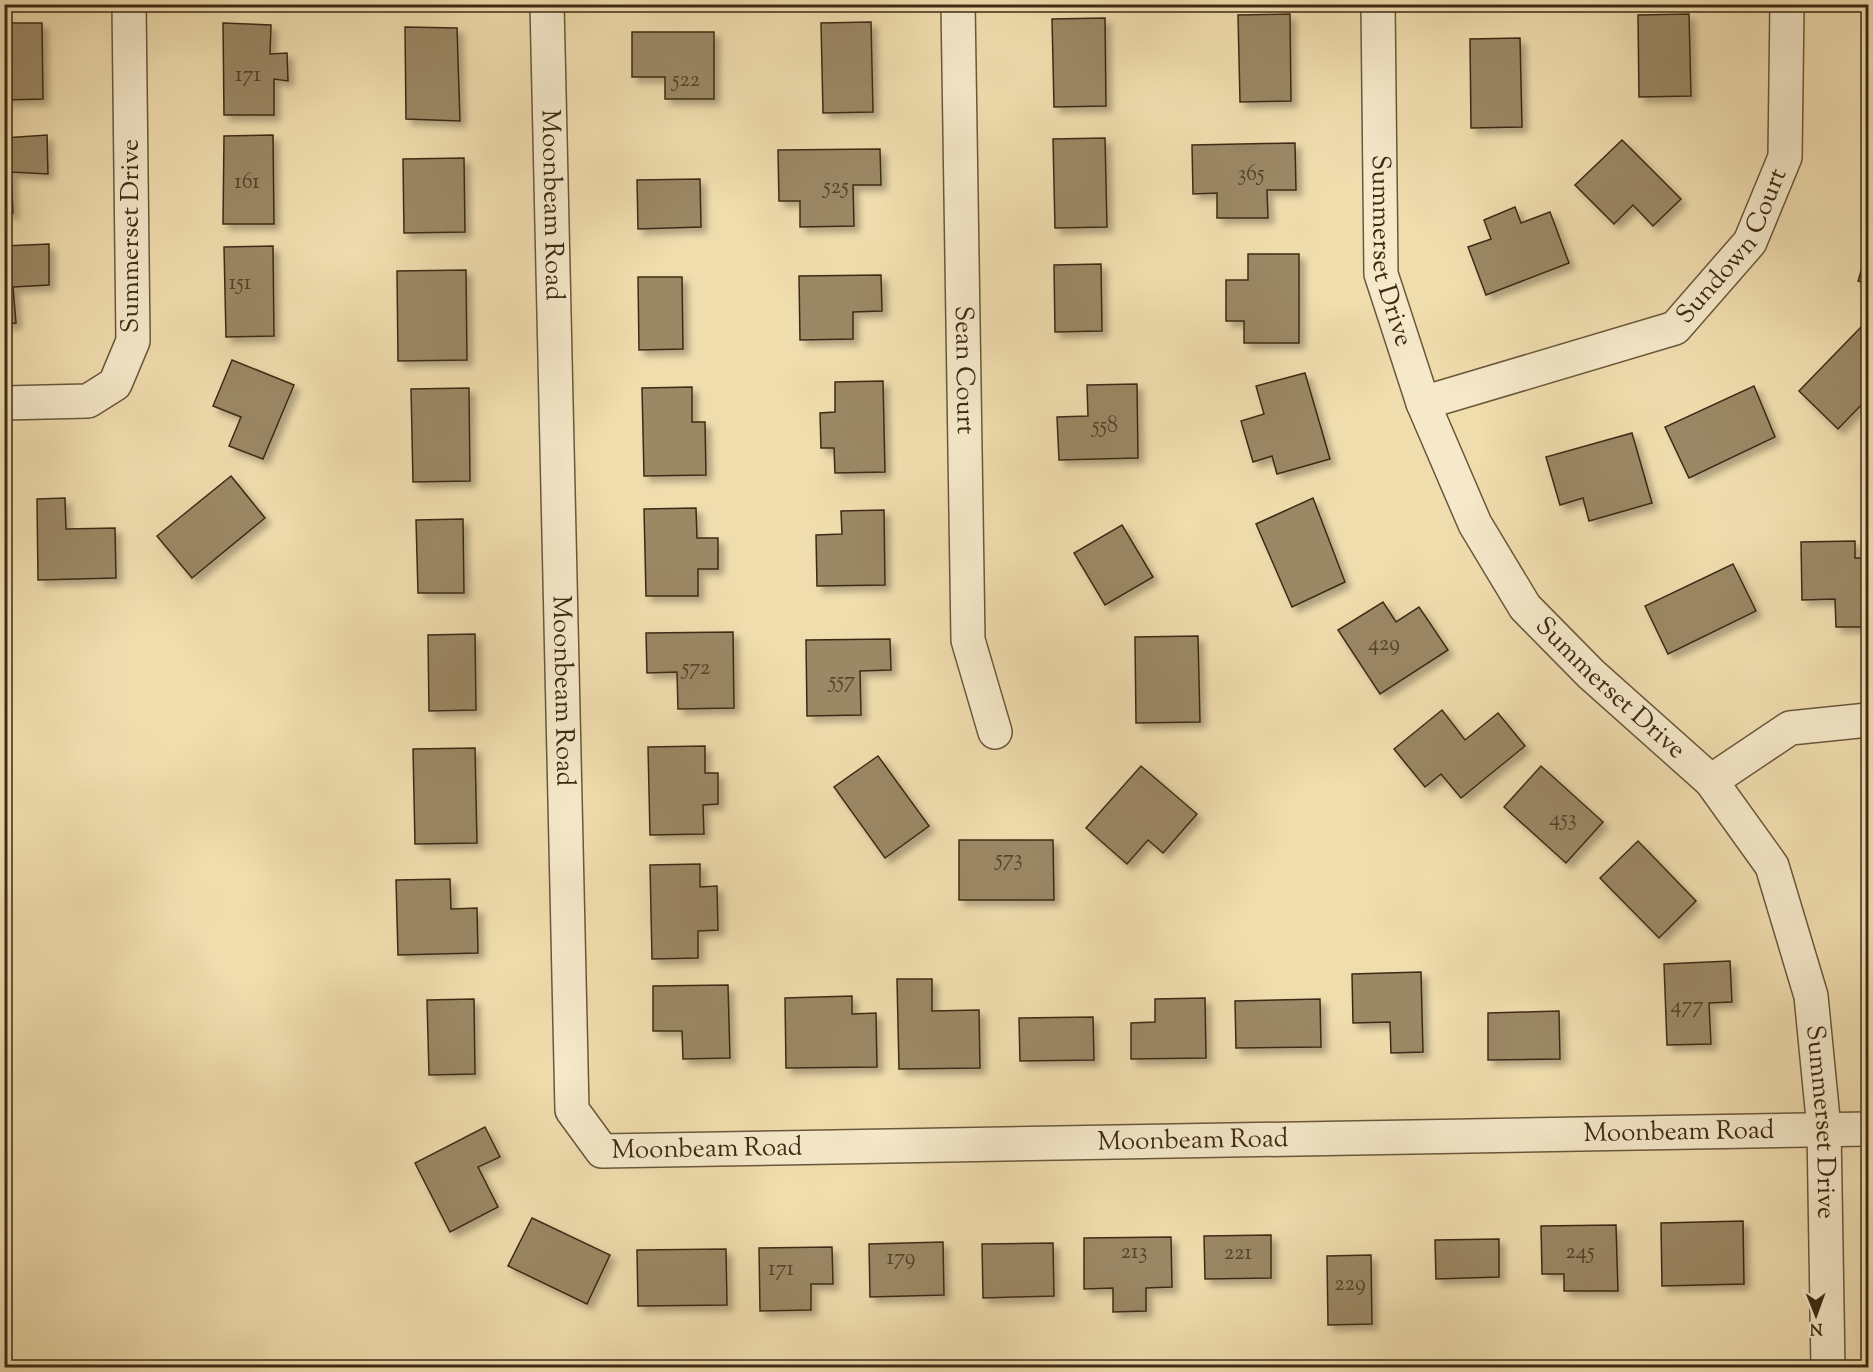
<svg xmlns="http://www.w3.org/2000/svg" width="1873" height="1372" font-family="'Sorts Mill Goudy',serif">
<defs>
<filter id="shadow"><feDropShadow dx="5.5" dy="5.5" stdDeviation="3" flood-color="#0004"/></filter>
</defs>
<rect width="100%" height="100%" fill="#f0ddae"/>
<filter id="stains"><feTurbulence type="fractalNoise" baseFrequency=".00333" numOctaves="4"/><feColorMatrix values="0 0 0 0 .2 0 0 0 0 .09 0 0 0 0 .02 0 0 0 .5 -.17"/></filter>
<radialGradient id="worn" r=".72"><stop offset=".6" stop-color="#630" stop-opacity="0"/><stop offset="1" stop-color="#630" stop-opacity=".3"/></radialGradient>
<g fill="#9b8865" stroke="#3e2b15" stroke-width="1.5" filter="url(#shadow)">
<polygon points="1290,14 1291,101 1240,102 1238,15"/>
<polygon points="1689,14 1691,96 1639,97 1638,15"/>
<polygon points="1105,18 1106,106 1054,107 1052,19"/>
<polygon points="871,22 873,112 823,113 821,23"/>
<polygon points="4,23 42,23 43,99 4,100"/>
<polygon points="223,23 271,25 270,54 287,53 288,81 274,79 274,115 224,115"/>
<polygon points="405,27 457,28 460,121 406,119"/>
<polygon points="632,32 714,32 714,99 665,99 665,77 632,77"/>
<polygon points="1520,38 1522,127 1471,128 1470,39"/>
<polygon points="47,135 48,174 11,172 13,213 4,213 4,138"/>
<polygon points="273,135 274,224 223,224 224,136"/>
<polygon points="1105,138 1107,227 1055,228 1053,139"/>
<polygon points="1622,140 1681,199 1653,226 1633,205 1614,224 1575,185"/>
<polygon points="1295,143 1296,190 1267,190 1268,218 1217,218 1217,193 1193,194 1192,145"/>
<polygon points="880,149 881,185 853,185 854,226 800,227 800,201 779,201 778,150"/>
<polygon points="464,158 465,232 404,233 403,159"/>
<polygon points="700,179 701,227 638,229 637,180"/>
<polygon points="1515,207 1521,223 1550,212 1569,263 1486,295 1468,247 1491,239 1484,220"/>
<polygon points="49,244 49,285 13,287 16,323 4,324 4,246"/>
<polygon points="273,246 274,336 226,337 224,247"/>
<polygon points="1868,248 1868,284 1858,281"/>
<polygon points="1248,254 1299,254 1299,343 1244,343 1244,321 1226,321 1226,280 1248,280"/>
<polygon points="1101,264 1102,331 1055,332 1054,265"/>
<polygon points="466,270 467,360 398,361 397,271"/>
<polygon points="881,275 882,311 853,312 853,339 800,340 799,276"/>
<polygon points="638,277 682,277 683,349 639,350"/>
<polygon points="1862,326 1868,332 1868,406 1864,402 1838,429 1799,391"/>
<polygon points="232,360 294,385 263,459 229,446 241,417 213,406"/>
<polygon points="1305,373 1330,459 1277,474 1272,456 1253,462 1241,421 1264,414 1256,386"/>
<polygon points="883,381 885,472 835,473 834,448 821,448 820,413 835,412 835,382"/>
<polygon points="1137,384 1138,458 1059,460 1057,417 1088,416 1087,385"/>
<polygon points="1754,386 1775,437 1689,478 1665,427"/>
<polygon points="692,387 692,422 705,422 706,475 644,476 642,388"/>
<polygon points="469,388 470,481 413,482 411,389"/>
<polygon points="1632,433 1652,503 1589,521 1583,498 1560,505 1546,457"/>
<polygon points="231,476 265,518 192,578 157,536"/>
<polygon points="65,498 66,529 115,528 116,578 38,580 37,499"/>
<polygon points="1313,498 1345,582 1292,607 1256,524"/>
<polygon points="696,508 697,538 718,538 718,569 698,569 698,596 646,596 644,509"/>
<polygon points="884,510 885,585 817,586 816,535 842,534 841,511"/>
<polygon points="463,519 464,593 418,593 416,520"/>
<polygon points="1122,525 1153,577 1105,605 1074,553"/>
<polygon points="1855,541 1855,558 1868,558 1868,627 1836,627 1835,599 1802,600 1801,542"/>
<polygon points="1733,564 1756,611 1668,654 1645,606"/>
<polygon points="1383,602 1396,622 1419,607 1448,650 1380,694 1338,630"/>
<polygon points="733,632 734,708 678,709 677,672 647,673 646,633"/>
<polygon points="475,634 476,710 429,711 428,635"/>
<polygon points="1198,636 1200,722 1136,723 1135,637"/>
<polygon points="890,639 891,670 860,671 861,715 807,716 806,640"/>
<polygon points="1442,710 1465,740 1498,713 1525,746 1461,798 1441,774 1425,787 1394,749"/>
<polygon points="705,746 705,773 718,773 718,804 703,805 704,834 650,835 648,747"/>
<polygon points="475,748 477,843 415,844 413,749"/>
<polygon points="878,756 929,826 885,858 834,787"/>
<polygon points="1141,766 1197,814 1163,853 1148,840 1127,864 1086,828"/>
<polygon points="1541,766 1603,822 1566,863 1504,807"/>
<polygon points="959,840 1053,840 1054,900 959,900"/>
<polygon points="1638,841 1696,901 1659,938 1600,878"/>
<polygon points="700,864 700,887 717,886 718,930 698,931 698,958 652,959 650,865"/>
<polygon points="450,879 451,909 477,908 478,953 398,955 396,880"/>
<polygon points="1730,961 1732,1002 1709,1003 1711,1044 1667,1045 1664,964"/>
<polygon points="1421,972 1423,1052 1391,1053 1390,1022 1353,1023 1352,974"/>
<polygon points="897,979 932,979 932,1011 979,1010 980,1068 899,1069"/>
<polygon points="728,985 730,1058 683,1059 682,1031 653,1031 653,986"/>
<polygon points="852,996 852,1014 876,1013 877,1067 786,1068 785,998"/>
<polygon points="1205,998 1206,1058 1131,1059 1131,1023 1155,1022 1155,999"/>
<polygon points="474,999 475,1074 429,1075 427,1000"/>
<polygon points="1320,999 1321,1047 1236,1048 1235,1001"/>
<polygon points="1559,1011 1560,1059 1488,1060 1488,1013"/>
<polygon points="1093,1017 1094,1060 1020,1061 1019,1018"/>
<polygon points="485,1127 500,1157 478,1167 498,1207 450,1232 415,1163"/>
<polygon points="532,1218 610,1255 587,1304 508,1266"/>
<polygon points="1743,1221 1744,1284 1662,1286 1661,1223"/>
<polygon points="1616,1225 1618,1291 1564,1291 1564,1274 1542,1274 1541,1226"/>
<polygon points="1271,1235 1271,1278 1205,1279 1204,1236"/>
<polygon points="1171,1237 1172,1287 1146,1288 1146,1311 1113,1312 1113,1288 1084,1289 1084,1238"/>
<polygon points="1499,1239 1499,1277 1436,1279 1435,1240"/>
<polygon points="943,1242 944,1295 870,1297 869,1244"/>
<polygon points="1053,1243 1054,1296 983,1298 982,1244"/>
<polygon points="832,1247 833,1284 811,1284 811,1310 760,1311 759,1248"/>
<polygon points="726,1249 727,1305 638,1306 637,1250"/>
<polygon points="1371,1255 1372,1324 1328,1325 1327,1256"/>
</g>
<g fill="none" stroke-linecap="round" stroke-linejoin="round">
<g stroke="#6a583b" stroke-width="36">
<g id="minor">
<path id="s1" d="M 547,4 L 572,1110 L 602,1151 L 1868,1129"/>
<path id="s2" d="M 958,4 L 968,640 L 995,732"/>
<path id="s3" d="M 1378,4 L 1381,274 L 1423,403 L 1475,524 L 1525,607 L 1591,674 L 1711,781 L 1772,866 L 1811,996 L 1824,1129 L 1828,1368"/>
<polyline points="4,403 88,401 115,384 133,341 129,4"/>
<path id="s4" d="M 1423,403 L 1675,328 L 1750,242 L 1785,157 L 1787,4"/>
<polyline points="1711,781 1790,728 1868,720"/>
</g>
</g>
<use href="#minor" stroke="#f5e9ca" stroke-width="33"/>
</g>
<g text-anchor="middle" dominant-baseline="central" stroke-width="5" stroke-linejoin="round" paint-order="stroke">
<g font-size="22" fill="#554229">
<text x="248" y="76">171</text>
<text x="686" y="81">522</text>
<text x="1251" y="175">365</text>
<text x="247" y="183">161</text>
<text x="836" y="188">525</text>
<text x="240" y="284">151</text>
<text x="1105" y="427">558</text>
<text x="1384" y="645">429</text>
<text x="696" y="669">572</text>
<text x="842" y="682">557</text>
<text x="1563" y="820">453</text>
<text x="1009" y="860">573</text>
<text x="1687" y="1007">477</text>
<text x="1134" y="1253">213</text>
<text x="1580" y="1253">245</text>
<text x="1238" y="1254">221</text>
<text x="901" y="1259">179</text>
<text x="781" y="1270">171</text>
<text x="1350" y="1285">229</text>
</g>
<g font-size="26" fill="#3e2b15" stroke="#f5e9ca">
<text stroke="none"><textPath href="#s1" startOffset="201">Moonbeam Road</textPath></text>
<text transform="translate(131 236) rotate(-90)">Summerset Drive</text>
<text stroke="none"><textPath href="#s4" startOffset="364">Sundown Court</textPath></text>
<text stroke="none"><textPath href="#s3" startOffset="248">Summerset Drive</textPath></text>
<text stroke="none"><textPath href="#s2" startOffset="366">Sean Court</textPath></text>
<text stroke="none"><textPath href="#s3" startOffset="752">Summerset Drive</textPath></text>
<text stroke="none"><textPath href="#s1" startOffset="687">Moonbeam Road</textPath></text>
<text stroke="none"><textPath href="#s3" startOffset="1256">Summerset Drive</textPath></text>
<text stroke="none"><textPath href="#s1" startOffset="2234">Moonbeam Road</textPath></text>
<text stroke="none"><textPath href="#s1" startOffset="1748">Moonbeam Road</textPath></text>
<text stroke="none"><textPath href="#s1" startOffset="1262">Moonbeam Road</textPath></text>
</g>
</g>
<rect width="1873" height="1372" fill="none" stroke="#f0ddae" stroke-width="24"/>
<rect x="6" y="6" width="1861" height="1360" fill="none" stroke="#3e2b15" stroke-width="3"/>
<rect x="12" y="12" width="1849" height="1348" fill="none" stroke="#3e2b15" stroke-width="1.5"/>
<g transform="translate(1816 1315) rotate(179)" stroke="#f5e9ca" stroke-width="4.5" paint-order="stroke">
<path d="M0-4.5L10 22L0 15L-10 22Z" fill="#3e2b15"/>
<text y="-9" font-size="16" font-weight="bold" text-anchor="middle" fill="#3e2b15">N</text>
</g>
<rect width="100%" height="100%" filter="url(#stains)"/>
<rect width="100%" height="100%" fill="url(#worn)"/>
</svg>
